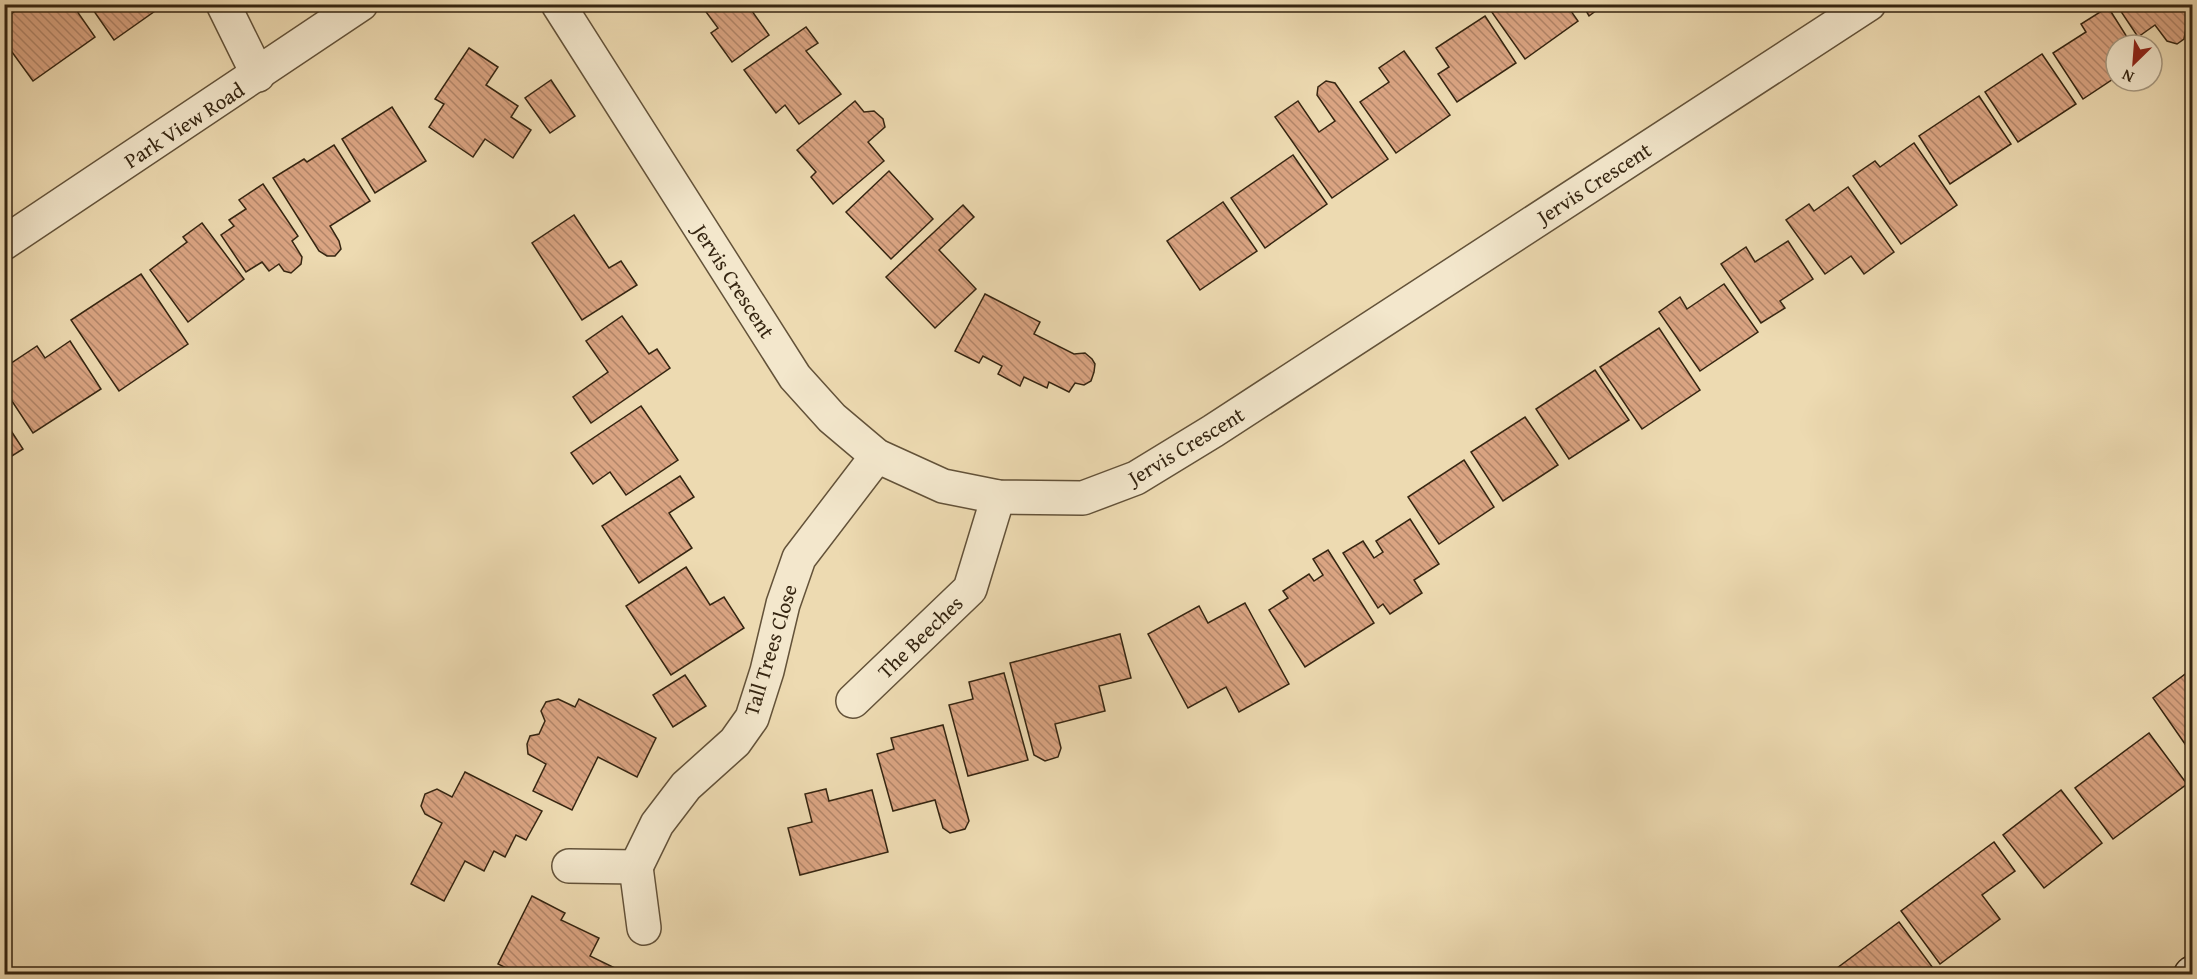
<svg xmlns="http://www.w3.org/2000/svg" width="2197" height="979" font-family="'Gentium Book Plus',serif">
<defs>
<pattern id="building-back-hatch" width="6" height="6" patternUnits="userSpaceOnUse" patternTransform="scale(1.5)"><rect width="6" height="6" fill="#daa482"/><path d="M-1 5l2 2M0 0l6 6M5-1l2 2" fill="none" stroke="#b28569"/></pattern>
</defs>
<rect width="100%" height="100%" fill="#eddab1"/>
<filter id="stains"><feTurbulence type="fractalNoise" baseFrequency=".00333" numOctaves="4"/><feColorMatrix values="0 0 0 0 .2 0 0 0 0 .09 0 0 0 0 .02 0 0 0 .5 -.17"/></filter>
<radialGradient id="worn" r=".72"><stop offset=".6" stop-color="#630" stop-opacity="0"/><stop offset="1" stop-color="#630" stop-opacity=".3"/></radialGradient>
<g fill="url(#building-back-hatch)" stroke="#352511" stroke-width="1.5">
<polygon points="25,4 72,4 95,37 33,81 4,41 4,19"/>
<polygon points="89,4 165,4 114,40"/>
<polygon points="691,4 747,4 769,35 732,62 711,33 718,28 701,5 695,10"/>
<polygon points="1500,4 1566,4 1578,21 1525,59 1491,11"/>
<polygon points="1582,4 1605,4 1589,16"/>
<polygon points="2116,4 2192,4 2192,23 2186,28 2184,39 2177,44 2167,41 2155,25 2138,37"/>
<polygon points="2108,7 2132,45 2116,45 2116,77 2083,99 2053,53 2086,32 2081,24"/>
<polygon points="1485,16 1516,63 1457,102 1438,74 1449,67 1436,48"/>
<polygon points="806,27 818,43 806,51 841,94 799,124 785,105 776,113 744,70"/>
<polygon points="469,48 498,67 486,85 518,106 511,117 531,130 513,158 485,139 473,157 429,127 444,104 435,99"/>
<polygon points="1404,51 1450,115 1396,153 1360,102 1389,82 1379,68"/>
<polygon points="2042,54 2076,104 2018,142 1985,92"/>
<polygon points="551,80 575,116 550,133 525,98"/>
<polygon points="1326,81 1335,83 1388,159 1332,198 1275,117 1298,101 1319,132 1335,121 1317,95 1318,87"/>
<polygon points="1979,96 2011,144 1950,184 1919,136"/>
<polygon points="855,101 864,112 874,111 883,119 885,127 868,142 884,161 833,204 811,177 816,172 797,150"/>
<polygon points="392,107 426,161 375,193 342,139"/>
<polygon points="1914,143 1957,205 1901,244 1853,176 1875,161 1880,167"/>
<polygon points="334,145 370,201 330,226 339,241 341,249 335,256 327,256 319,251 273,178 304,159 307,162"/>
<polygon points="1293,155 1327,204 1265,248 1231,198"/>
<polygon points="889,171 933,219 891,259 846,212"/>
<polygon points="263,184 298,236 292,241 302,257 301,264 291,273 284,271 279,264 269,271 262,262 246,272 221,235 234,226 229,220 246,209 239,200"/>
<polygon points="1848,187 1894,252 1864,274 1851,256 1825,274 1786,220 1809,204 1814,211"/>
<polygon points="1223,202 1257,251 1200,290 1167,241"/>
<polygon points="963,205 974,217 939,250 976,289 935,328 886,277"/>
<polygon points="574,215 609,268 621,261 637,285 582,320 532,243"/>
<polygon points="202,223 244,279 188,322 150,270 187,242 183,237"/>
<polygon points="1788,241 1813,279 1780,301 1785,308 1761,323 1721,264 1746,247 1755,262"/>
<polygon points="141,274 188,344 119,391 71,320"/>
<polygon points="1724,284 1758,332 1700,371 1659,312 1680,297 1687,309"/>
<polygon points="985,294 1040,322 1034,334 1074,354 1085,353 1092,359 1095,364 1094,372 1091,381 1084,385 1075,383 1069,392 1049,382 1047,388 1024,377 1020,386 998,374 1002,366 983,356 979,363 955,351"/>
<polygon points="622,316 649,354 657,349 670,368 591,423 573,397 608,372 586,341"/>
<polygon points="1659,328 1700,390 1642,429 1600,367"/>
<polygon points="70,341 101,389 33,433 4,389 4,368 37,346 45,358"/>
<polygon points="1595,370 1629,420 1569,459 1536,409"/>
<polygon points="641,406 678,460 626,495 610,472 593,484 571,453"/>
<polygon points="1525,417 1558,465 1503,501 1471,452"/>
<polygon points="4,420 23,449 4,461"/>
<polygon points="1464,460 1494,507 1439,544 1408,497"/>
<polygon points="680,476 694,497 669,513 692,548 639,583 602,526"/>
<polygon points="1410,519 1439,564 1414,580 1422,593 1390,614 1383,604 1378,608 1343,553 1363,541 1374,558 1383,552 1376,541"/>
<polygon points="1328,550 1374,623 1305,667 1269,610 1288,598 1283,591 1309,574 1314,581 1323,575 1313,559"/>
<polygon points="686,567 710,605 724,597 744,628 671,675 626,606"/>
<polygon points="1245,603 1289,684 1239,712 1226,687 1188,708 1148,634 1199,606 1208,623"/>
<polygon points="1120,634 1131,678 1099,686 1105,711 1055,724 1061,748 1058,757 1045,761 1034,755 1010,663"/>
<polygon points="2192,669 2192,754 2153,698"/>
<polygon points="1004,673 1028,760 968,776 949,705 973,699 969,682"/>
<polygon points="685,675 706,706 673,727 653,695"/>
<polygon points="558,699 575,707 579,699 656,738 637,777 598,757 572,810 533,791 546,764 528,754 527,744 530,736 539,734 545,721 541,711 546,702"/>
<polygon points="943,725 969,821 965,829 950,833 943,828 935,800 893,811 877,754 894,749 891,738"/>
<polygon points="2149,733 2187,784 2113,839 2075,788"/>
<polygon points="465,772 542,811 526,840 516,835 505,857 494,851 484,871 465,861 444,901 411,884 442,823 425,814 421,806 425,794 437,789 452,797"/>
<polygon points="826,789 829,801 872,790 888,852 800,875 788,828 812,822 805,794"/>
<polygon points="2061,790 2102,843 2044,888 2003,835"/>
<polygon points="1994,842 2015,871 1982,895 2000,919 1940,964 1901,911"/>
<polygon points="532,896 565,913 561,920 599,938 590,956 627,974 519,974 498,964"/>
<polygon points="1899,922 1933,968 1925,974 1829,974"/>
<polygon points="4,956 11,974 4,974"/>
</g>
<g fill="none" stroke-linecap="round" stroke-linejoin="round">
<g stroke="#635239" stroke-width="36">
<g id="street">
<polyline points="223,4 258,75"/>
<polyline points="558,4 795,377 832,418 877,456 943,486 998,497 1083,498 1136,478 1213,431 1869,4"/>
<polyline points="4,243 361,4"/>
<polyline points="853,701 970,589 998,497"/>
<polyline points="569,866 636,867 657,824 686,786 735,742 752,718 767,671 783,604 799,558 877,456"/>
<polyline points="636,867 644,928"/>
</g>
</g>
<g stroke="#352511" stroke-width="36">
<polyline id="secondary" points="2191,974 2192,973"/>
</g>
<use href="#street" stroke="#f3e7cc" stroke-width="33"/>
<use href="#secondary" stroke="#f3e7cc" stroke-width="33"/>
</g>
<g text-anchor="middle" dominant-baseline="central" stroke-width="6" stroke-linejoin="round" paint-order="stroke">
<g font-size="21" fill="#352511" stroke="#f3e7cc">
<text transform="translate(184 125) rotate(-33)">Park View Road</text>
<text transform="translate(1594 183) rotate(-33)">Jervis Crescent</text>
<text transform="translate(734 281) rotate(57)">Jervis Crescent</text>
<text transform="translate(1186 446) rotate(-31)">Jervis Crescent</text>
<text transform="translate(920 637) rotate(-44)">The Beeches</text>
<text transform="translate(770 650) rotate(-73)">Tall Trees Close</text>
</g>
</g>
<rect width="2197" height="979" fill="none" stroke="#eddab1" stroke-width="24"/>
<rect x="6" y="6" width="2185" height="967" fill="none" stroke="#352511" stroke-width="3"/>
<rect x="12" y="12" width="2173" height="955" fill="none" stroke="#352511" stroke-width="1.5"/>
<g transform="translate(2134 63) rotate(205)"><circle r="28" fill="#f3e7cc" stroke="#a79981" stroke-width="1.5"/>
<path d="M0-4.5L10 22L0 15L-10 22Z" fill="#8f2418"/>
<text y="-9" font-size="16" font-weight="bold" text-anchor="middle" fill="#352511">N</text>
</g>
<rect width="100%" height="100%" filter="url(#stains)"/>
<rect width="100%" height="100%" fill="url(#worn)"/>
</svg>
